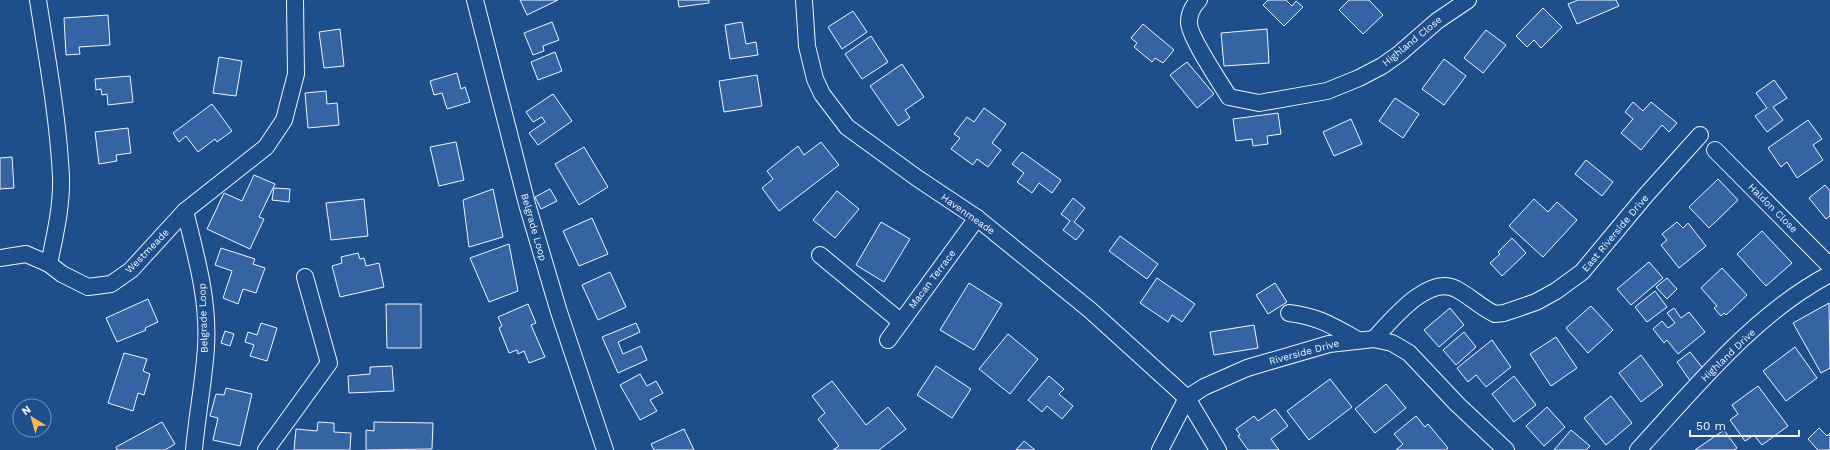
<svg xmlns="http://www.w3.org/2000/svg" width="1830" height="450" font-family="'Work Sans',sans-serif">
<rect width="100%" height="100%" fill="#1f4e8c"/>
<g fill="#3563a3" stroke="#f2f6ff">
<polygon points="520,0 558,0 527,15"/>
<polygon points="678,0 709,0 709,3 679,7"/>
<polygon points="1268,0 1286,0 1292,6 1296,1 1303,7 1284,26 1263,5"/>
<polygon points="1349,0 1369,0 1383,15 1363,34 1339,10"/>
<polygon points="1578,0 1616,0 1619,6 1577,24 1568,4"/>
<polygon points="1543,8 1562,27 1541,48 1534,40 1527,47 1516,36"/>
<polygon points="853,11 867,32 842,49 828,27"/>
<polygon points="108,15 110,45 79,47 80,54 66,55 64,18"/>
<polygon points="552,22 559,40 543,46 544,51 533,55 524,33"/>
<polygon points="742,22 746,44 756,42 758,55 730,59 725,25"/>
<polygon points="1143,24 1174,50 1163,63 1155,58 1152,62 1134,47 1137,43 1131,38"/>
<polygon points="340,29 344,66 324,68 319,32"/>
<polygon points="1267,29 1269,63 1224,66 1221,33"/>
<polygon points="1486,30 1506,45 1483,73 1464,58"/>
<polygon points="871,36 888,62 862,79 845,54"/>
<polygon points="555,52 562,71 538,80 531,62"/>
<polygon points="219,57 242,61 236,96 213,93"/>
<polygon points="1444,59 1466,76 1444,105 1422,89"/>
<polygon points="1187,62 1214,94 1197,108 1170,75"/>
<polygon points="902,64 924,97 905,110 910,118 898,126 870,86"/>
<polygon points="457,73 461,89 465,87 470,102 447,109 442,93 434,95 430,81"/>
<polygon points="757,75 762,106 724,112 719,81"/>
<polygon points="130,76 133,102 108,105 107,94 102,95 101,89 96,90 95,79"/>
<polygon points="1774,80 1787,98 1773,107 1783,120 1767,132 1755,116 1767,108 1756,93"/>
<polygon points="326,91 327,104 337,103 339,125 308,128 305,93"/>
<polygon points="553,94 572,121 538,145 529,133 545,122 542,117 533,122 526,112"/>
<polygon points="1395,98 1419,114 1403,138 1379,121"/>
<polygon points="1633,102 1643,111 1651,102 1677,123 1669,132 1662,125 1641,150 1621,133 1633,119 1625,112"/>
<polygon points="212,104 232,131 217,142 215,139 198,152 186,136 179,142 173,133"/>
<polygon points="984,108 1006,124 992,143 1001,150 988,167 977,159 973,165 951,149 960,138 954,134 967,117 974,122"/>
<polygon points="1278,113 1281,134 1267,136 1268,144 1253,146 1252,139 1236,141 1233,119"/>
<polygon points="1351,119 1362,144 1334,156 1323,132"/>
<polygon points="1808,120 1822,139 1813,145 1823,160 1797,178 1787,162 1781,167 1768,148"/>
<polygon points="128,128 131,153 116,155 117,161 99,164 95,132"/>
<polygon points="456,142 464,180 439,186 430,147"/>
<polygon points="821,142 839,165 779,211 762,188 773,179 767,171 798,146 804,155"/>
<polygon points="584,147 608,187 579,205 555,164"/>
<polygon points="1022,152 1061,180 1052,193 1039,183 1032,193 1017,182 1024,173 1012,164"/>
<polygon points="12,157 14,188 0,189 0,158"/>
<polygon points="1586,160 1613,182 1602,196 1575,174"/>
<polygon points="254,175 275,184 259,217 264,219 250,249 207,229 224,193 242,201"/>
<polygon points="1718,179 1738,200 1709,228 1689,207"/>
<polygon points="1825,185 1830,191 1830,216 1826,219 1809,198"/>
<polygon points="274,188 290,189 289,202 272,200"/>
<polygon points="493,189 503,237 469,247 463,200"/>
<polygon points="550,189 557,201 541,209 535,197"/>
<polygon points="837,191 859,209 835,238 813,220"/>
<polygon points="1073,198 1085,208 1074,222 1084,230 1076,240 1063,230 1070,221 1061,214"/>
<polygon points="364,199 368,236 331,240 326,203"/>
<polygon points="1534,199 1548,212 1557,202 1577,220 1543,257 1509,226"/>
<polygon points="592,218 608,254 579,266 563,231"/>
<polygon points="881,222 910,239 884,282 856,265"/>
<polygon points="1677,222 1683,228 1688,223 1706,246 1679,268 1661,245 1667,240 1662,234"/>
<polygon points="1762,231 1792,263 1766,286 1737,254"/>
<polygon points="1120,236 1158,264 1147,279 1109,251"/>
<polygon points="1512,238 1526,253 1502,276 1490,263 1500,254 1498,252"/>
<polygon points="509,244 518,291 489,302 470,258"/>
<polygon points="221,248 255,259 253,264 265,268 256,293 243,289 238,304 223,298 232,271 215,265"/>
<polygon points="358,253 360,259 364,258 366,266 379,263 384,287 340,297 332,266 342,263 341,257"/>
<polygon points="1649,262 1663,278 1631,305 1617,289"/>
<polygon points="1722,268 1747,295 1726,315 1724,313 1721,316 1714,308 1717,306 1701,288"/>
<polygon points="610,272 626,307 598,320 582,285"/>
<polygon points="1157,278 1195,304 1182,322 1172,315 1168,322 1140,303"/>
<polygon points="1667,278 1677,289 1667,299 1656,287"/>
<polygon points="969,283 1002,304 974,350 940,330"/>
<polygon points="1275,283 1287,302 1268,314 1256,295"/>
<polygon points="1655,291 1667,307 1647,322 1635,307"/>
<polygon points="148,299 158,322 145,328 146,330 117,342 106,318"/>
<polygon points="1829,303 1830,368 1821,373 1793,323"/>
<polygon points="386,304 421,304 421,348 387,348"/>
<polygon points="528,304 536,323 531,325 545,357 529,363 524,351 518,354 517,350 509,353 499,328 502,326 498,317"/>
<polygon points="1591,306 1613,330 1588,353 1566,328"/>
<polygon points="1450,308 1464,325 1439,347 1424,330"/>
<polygon points="1674,308 1681,318 1689,312 1705,332 1678,354 1667,340 1664,343 1653,329 1662,321 1668,328 1675,323 1667,313"/>
<polygon points="261,323 277,328 267,361 250,356 254,345 245,342 248,332 257,335"/>
<polygon points="636,323 640,332 618,342 623,354 641,346 647,360 618,373 602,337"/>
<polygon points="1254,325 1258,348 1214,355 1210,332"/>
<polygon points="225,331 234,334 230,346 221,343"/>
<polygon points="1464,332 1476,347 1456,365 1443,350"/>
<polygon points="1008,334 1038,359 1010,394 979,369"/>
<polygon points="1556,337 1577,368 1551,386 1530,354"/>
<polygon points="1492,340 1511,367 1486,387 1476,375 1468,382 1457,368"/>
<polygon points="1795,347 1817,378 1786,401 1763,371"/>
<polygon points="1690,352 1705,371 1691,382 1677,362"/>
<polygon points="124,353 147,359 143,371 150,374 144,395 138,393 133,411 108,403"/>
<polygon points="1641,355 1663,385 1641,402 1619,373"/>
<polygon points="392,366 394,391 349,393 348,376 370,374 370,367"/>
<polygon points="936,366 971,389 952,418 917,395"/>
<polygon points="640,374 647,386 656,381 663,393 650,400 657,411 640,420 620,385"/>
<polygon points="1049,376 1064,389 1059,394 1073,406 1062,419 1047,406 1042,412 1028,400"/>
<polygon points="1514,376 1536,405 1514,422 1492,394"/>
<polygon points="1330,379 1352,407 1309,440 1287,411"/>
<polygon points="832,381 866,425 888,407 906,429 879,450 833,450 839,446 818,419 825,413 812,396"/>
<polygon points="1386,384 1406,408 1375,433 1355,409"/>
<polygon points="1758,386 1788,426 1762,445 1754,435 1745,441 1730,420 1738,414 1732,405"/>
<polygon points="226,388 252,394 240,446 213,440 218,418 210,416 216,394 224,395"/>
<polygon points="1611,396 1632,423 1606,445 1584,418"/>
<polygon points="1547,407 1565,427 1544,446 1526,426"/>
<polygon points="1275,409 1288,426 1271,439 1279,450 1248,450 1238,436 1240,435 1236,429 1254,416 1258,421"/>
<polygon points="1416,416 1425,427 1428,424 1448,448 1446,450 1396,450 1403,444 1394,434"/>
<polygon points="162,422 175,444 165,450 117,450 116,447"/>
<polygon points="318,422 334,423 334,432 351,433 350,450 294,450 296,429 317,431"/>
<polygon points="374,422 433,423 432,449 366,450 366,430 374,431"/>
<polygon points="1819,428 1827,436 1830,433 1830,450 1818,450 1808,439"/>
<polygon points="684,429 694,450 654,450 651,444"/>
<polygon points="1571,430 1590,446 1586,450 1554,450"/>
<polygon points="1724,430 1737,448 1734,450 1695,450"/>
<polygon points="1024,441 1035,450 1016,450"/>
</g>
<g fill="none" stroke-linecap="round" stroke-linejoin="round">
<g stroke="#f2f6ff" stroke-width="18">
<g id="minor">
<path d="M 38,0 C 47,58 58,117 61,176 C 62,206 55,235 49,264"/>
<polyline points="475,0 527,204 559,312 605,450"/>
<polyline points="804,0 807,46 815,79 822,94 847,127 917,178 977,218 1090,310 1187,398 1218,450"/>
<path d="M 1199,0 C 1193,6 1189,13 1189,22 C 1188,35 1221,84 1229,97 L 1259,103 L 1327,91 L 1359,78 L 1382,66 L 1399,54 L 1437,21 L 1468,0"/>
<polyline points="1715,150 1830,266"/>
<path d="M 185,211 C 196,256 209,300 206,347 C 204,381 197,415 194,450"/>
<polyline points="820,255 900,321"/>
<polyline points="0,258 26,254 49,264 62,274 88,287 111,284 131,270 185,211 266,147 284,120 296,74 295,0"/>
<path d="M 1289,313 C 1319,317 1331,325 1358,340"/>
<path d="M 1374,339 C 1391,321 1428,274 1456,289 C 1470,296 1480,307 1495,314 L 1504,313 L 1536,302 L 1556,291 L 1582,272 L 1646,195 L 1700,135"/>
<polyline points="888,340 977,218"/>
<polyline points="266,450 329,363 305,277"/>
<polyline points="1160,450 1187,398 1204,387 1247,368 1329,344 1374,339 1392,343 1409,353 1457,404 1506,450"/>
<path d="M 1638,450 C 1695,388 1754,314 1830,274"/>
</g>
</g>
<use href="#minor" stroke="#1f4e8c" stroke-width="16"/>
</g>
<g text-anchor="middle" dominant-baseline="central" stroke-width="3" stroke-linejoin="round" paint-order="stroke">
<g font-size="10" fill="#f2f6ff" stroke="#1f4e8c">
<text transform="translate(1412 41) rotate(-39)">Highland Close</text>
<text transform="translate(1773 208) rotate(45)">Haldon Close</text>
<text transform="translate(968 214) rotate(35)">Havenmeade</text>
<text transform="translate(534 227) rotate(74)">Belgrade Loop</text>
<text transform="translate(1615 233) rotate(-50)">East Riverside Drive</text>
<text transform="translate(147 251) rotate(-46)">Westmeade</text>
<text transform="translate(932 279) rotate(-53)">Macan Terrace</text>
<text transform="translate(203 318) rotate(-92)">Belgrade Loop</text>
<text transform="translate(1304 352) rotate(-15)">Riverside Drive</text>
<text transform="translate(1728 355) rotate(-44)">Highland Drive</text>
</g>
</g>
<g transform="translate(32 418) rotate(323)"><circle r="19" fill="#1f4e8c" stroke="#7391ba"/>
<path d="M0-3L7 15L0 10L-7 15Z" fill="#ffb74d"/>
<text y="-6" font-size="11" font-weight="bold" text-anchor="middle" fill="#f2f6ff">N</text>
</g>
<path d="M1690 430v6h109v-6" fill="none" stroke="#f2f6ff" stroke-width="2"/>
<text x="1696" y="430" font-size="12" fill="#f2f6ff" stroke="#1f4e8c" stroke-width="3" paint-order="stroke">50 m</text>
</svg>
